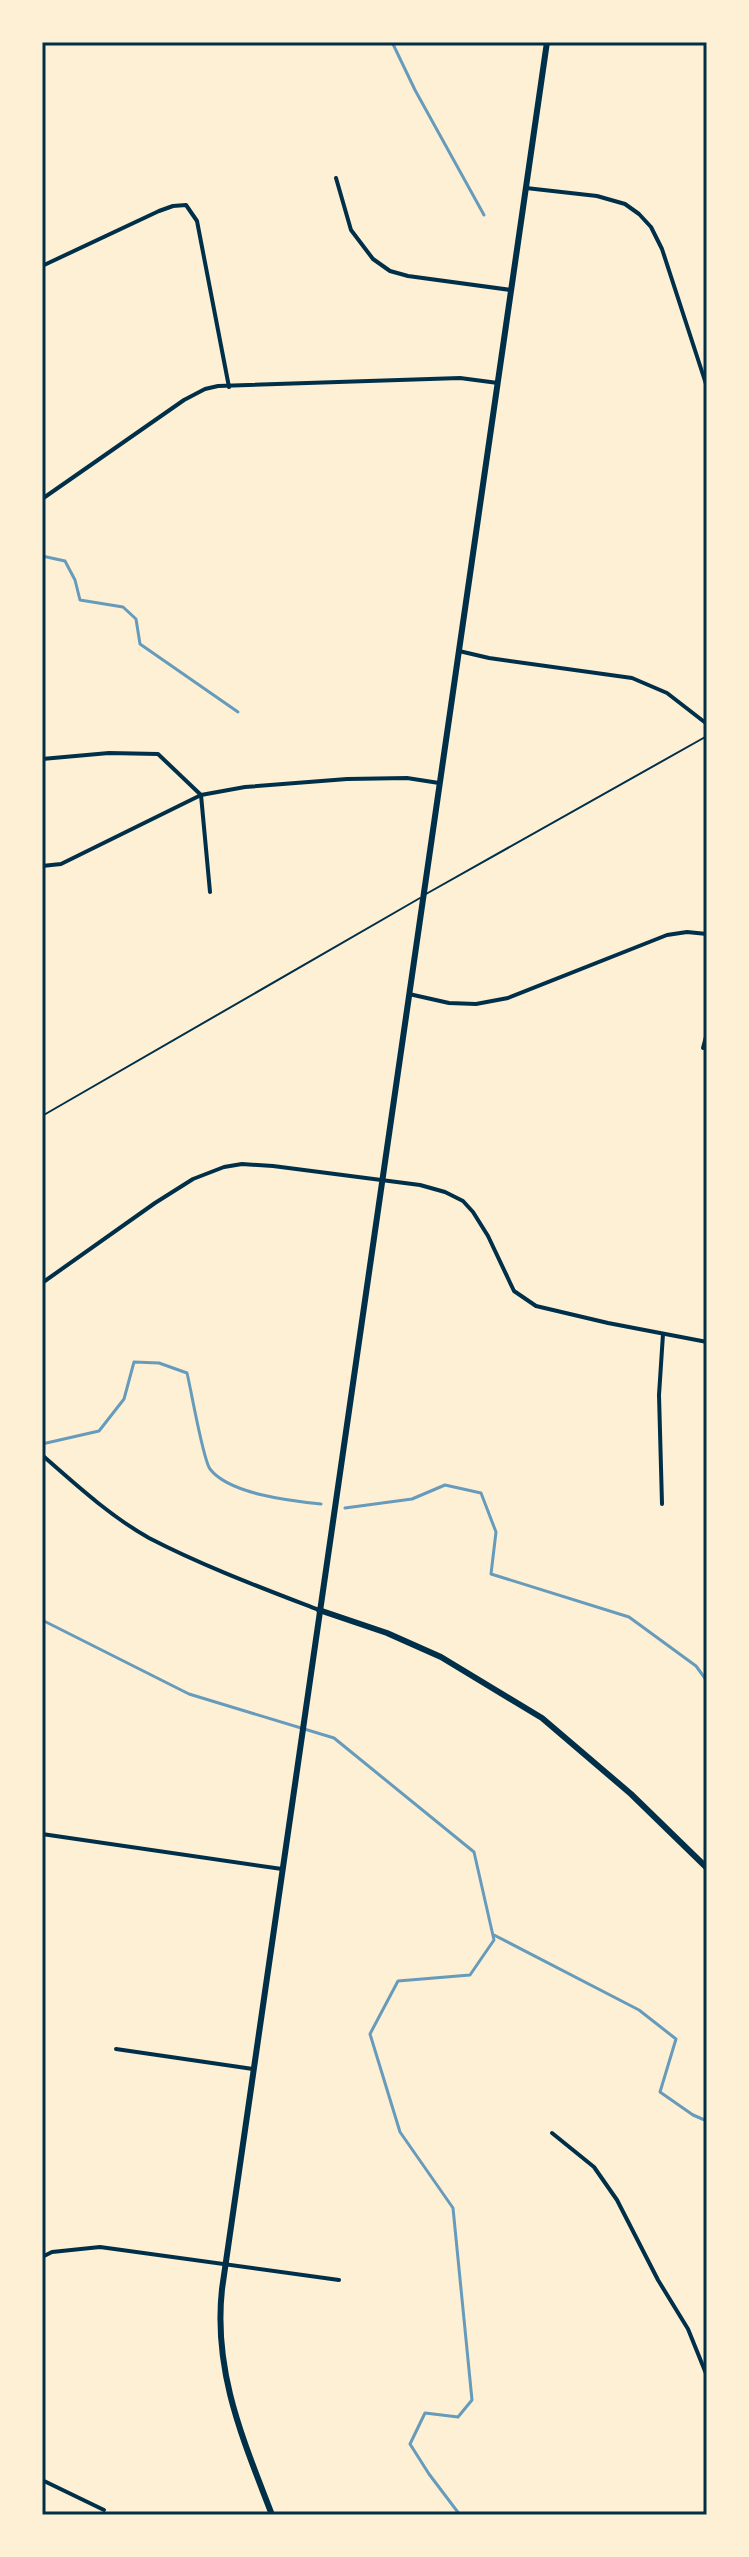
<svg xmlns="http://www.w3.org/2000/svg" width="749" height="2557" font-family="Quicksand,sans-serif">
<rect width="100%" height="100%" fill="#fdf0d5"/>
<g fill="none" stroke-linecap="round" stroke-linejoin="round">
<g stroke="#669bbc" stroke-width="3">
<polyline points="392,42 415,90 484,215"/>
<polyline points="42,556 65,561 75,580 80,600 123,607 136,619 140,644 238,712"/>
<path d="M 42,1444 L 99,1431 L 124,1399 L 134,1362 L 159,1363 L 187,1373 C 191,1389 203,1460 210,1469 C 229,1494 291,1501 321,1504"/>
<polyline points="345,1508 412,1499 445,1485 481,1493 496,1532 491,1574 629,1617 696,1666 707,1681"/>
<polyline points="42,1620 189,1694 334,1738 474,1852 494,1940 470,1975 398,1981 370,2034 400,2132 453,2208 472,2400 458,2417 425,2413 410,2444 429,2474 460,2515"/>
<polyline points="494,1935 639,2010 676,2039 660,2092 693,2115 707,2121"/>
</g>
<g stroke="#003049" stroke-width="2">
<polyline points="426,894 707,736"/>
<polyline points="42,1116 420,898"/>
</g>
<g stroke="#003049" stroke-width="4">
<polyline points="336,178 351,230 373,259 390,271 408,276 511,290"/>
<polyline points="526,188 597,196 625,204 639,214 651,227 662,249 707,387"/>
<polyline points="42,266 159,211 173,206 186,205 197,221 229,387"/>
<polyline points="42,499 184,400 205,389 218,386 460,378 498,383"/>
<polyline points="459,651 489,658 632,678 667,693 707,724"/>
<polyline points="42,759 109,753 158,754 201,795 210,892"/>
<polyline points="42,866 61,864 201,795 245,787 347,779 407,778 439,783"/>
<polyline points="409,994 449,1003 476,1004 508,998 667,935 687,932 707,934"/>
<polyline points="703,1048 707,1033"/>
<polyline points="42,1283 155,1203 193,1179 224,1167 242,1164 273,1166 420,1185 445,1192 463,1201 473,1212 488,1236 514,1291 536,1306 608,1323 707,1342"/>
<path d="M 42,1455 C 75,1484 110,1516 149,1538 C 203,1566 262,1588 319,1610"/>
<polyline points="662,1504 659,1395 663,1334"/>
<polyline points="42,1834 282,1869"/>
<polyline points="116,2049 253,2069"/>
<polyline points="552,2133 594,2167 617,2200 658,2280 688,2329 707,2376"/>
<polyline points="42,2257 52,2252 100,2247 339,2280"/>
<polyline points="42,2480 104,2510"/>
</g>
<g stroke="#003049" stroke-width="6">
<polyline points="319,1610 387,1633 441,1657 542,1718 631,1794 707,1868"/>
<path d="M 272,2515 C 243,2439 213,2372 222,2289 L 547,42"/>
</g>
</g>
<rect width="749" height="2557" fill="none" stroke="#fdf0d5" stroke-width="88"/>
<rect x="44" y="44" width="661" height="2469" fill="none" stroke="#003049" stroke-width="3"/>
</svg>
